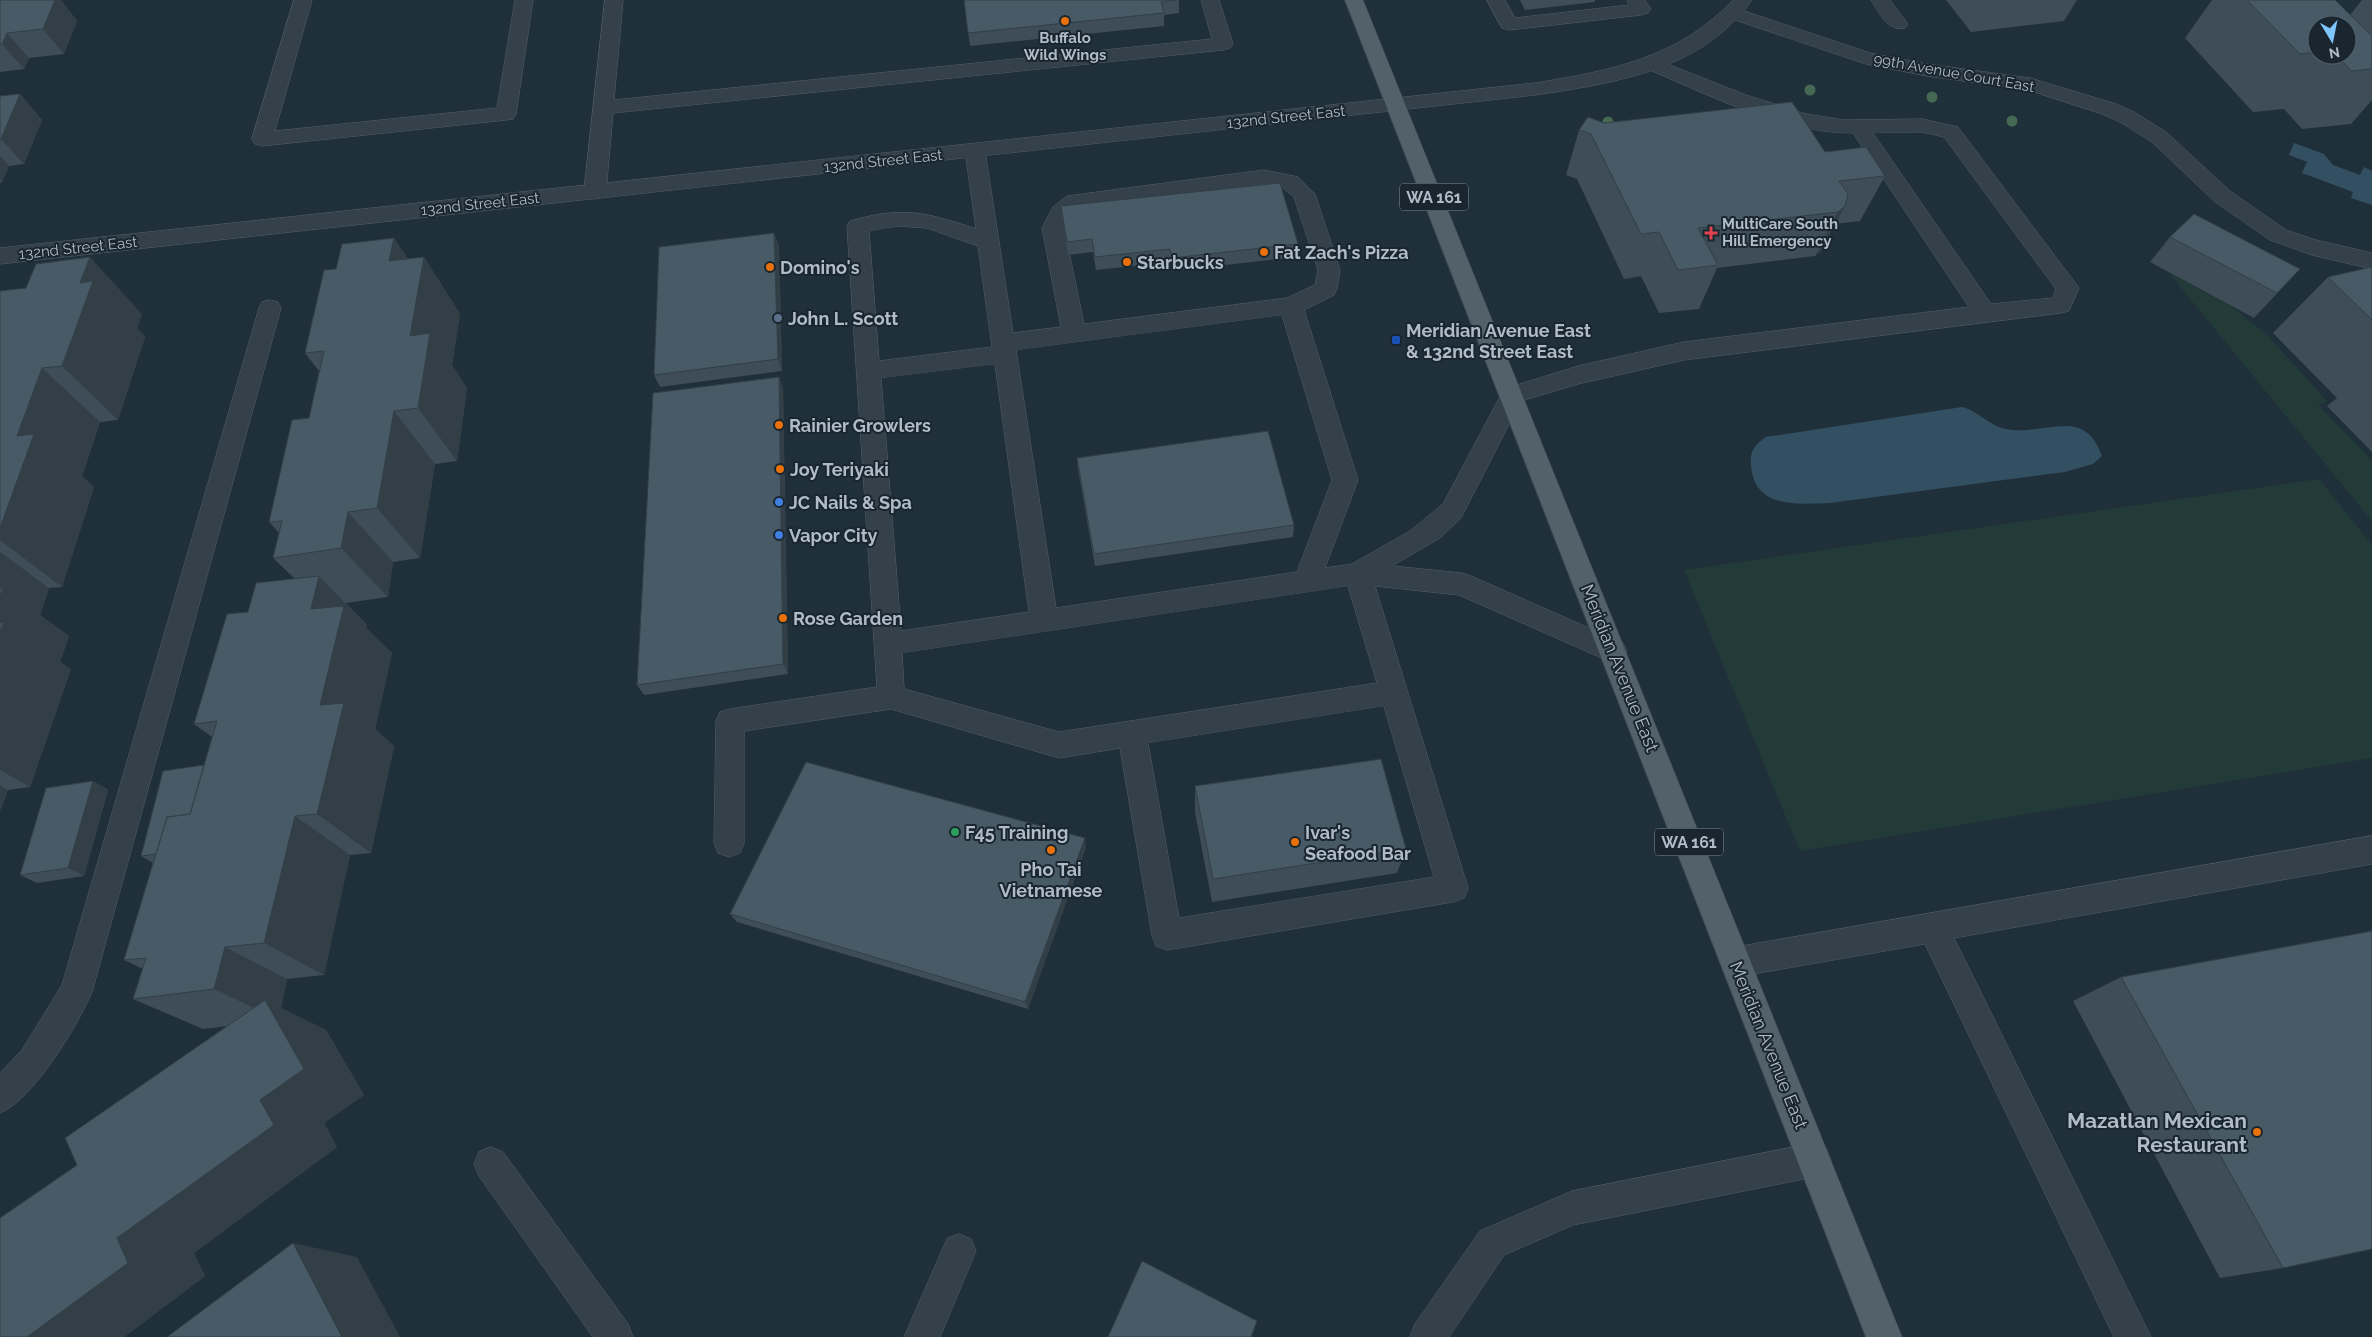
<svg xmlns="http://www.w3.org/2000/svg" width="2372" height="1337" font-family="Raleway,sans-serif">
<rect width="100%" height="100%" fill="#20303a"/>
<g fill="#223b39">
<polygon points="2169,273 2231,306 2267,335 2327,401 2318,405 2372,460 2372,521"/>
<polygon points="2319,479 2372,545 2372,758 1800,851 1684,570"/>
</g>
<g fill="#334f62">
<polygon points="2294,143 2324,154 2333,165 2360,175 2364,167 2372,171 2372,205 2351,198 2353,192 2302,173 2307,162 2289,155"/>
<path d="M 1962,407 C 1979,411 1989,426 2006,429 C 2044,437 2084,404 2102,456 L 2093,464 L 2065,472 L 1830,503 C 1797,504 1754,509 1751,465 C 1750,451 1754,445 1766,437 Z"/>
</g>
<g fill="none" stroke-linecap="round" stroke-linejoin="round">
<g stroke="#525f68" stroke-width="1">
<g id="service">
<polygon points="294,0 312,0 275,131 497,108 515,0 533,0 516,114 513,119 506,120 262,146 255,144 252,139"/>
<polygon points="605,0 623,0 614,100 1212,39 1201,0 1219,0 1233,44 1230,48 1223,50 613,113 606,192 603,197 595,199 587,197 584,192"/>
<polygon points="1487,0 1505,0 1515,18 1629,5 1627,0 1645,0 1651,9 1648,13 1641,15 1509,30 1502,28"/>
<path d="M 1871,0 L 1890,0 L 1908,24 L 1905,28 C 1888,32 1879,13 1871,0 Z"/>
<path d="M 1652,58 L 1746,95 L 1806,114 L 1844,120 L 1922,119 L 1958,127 L 2079,288 L 2069,311 L 2061,313 L 1684,360 L 1578,384 L 1521,401 L 1461,518 L 1440,538 L 1392,566 L 1462,573 L 1471,576 L 1623,643 L 1627,651 L 1623,659 L 1613,663 L 1459,595 L 1375,586 L 1468,888 L 1464,898 L 1453,902 L 1167,950 L 1156,946 L 1152,935 L 1120,748 L 1059,758 L 891,709 L 744,731 L 744,843 L 740,853 L 729,857 L 718,853 L 714,843 L 716,721 L 720,712 L 730,709 L 877,687 L 847,226 L 850,221 C 902,206 926,212 976,229 L 965,151 L 968,146 L 975,144 L 982,146 L 985,151 L 1013,333 L 1061,327 L 1042,228 L 1053,207 L 1067,196 L 1264,170 L 1298,177 L 1315,194 L 1340,270 L 1337,289 L 1334,295 L 1304,310 L 1358,480 L 1325,568 L 1352,564 L 1410,531 L 1443,504 L 1504,389 L 1578,366 L 1684,342 L 1969,307 L 1853,133 C 1781,133 1710,95 1645,68 L 1642,64 L 1645,60 ZM 1922,132 L 1944,137 L 2056,289 L 2053,298 L 1991,304 L 1873,133 ZM 1264,184 L 1283,188 L 1294,197 L 1318,270 L 1315,285 L 1287,298 L 1084,324 L 1064,228 L 1070,216 L 1081,207 ZM 898,226 L 927,228 L 978,246 L 992,347 L 879,361 L 869,231 ZM 1282,315 L 1332,480 L 1297,572 L 1056,608 L 1016,350 ZM 995,364 L 1029,612 L 901,631 L 881,378 ZM 1348,586 L 1377,683 L 1059,732 L 904,689 L 902,653 ZM 1384,706 L 1434,877 L 1179,918 L 1148,743 Z"/>
<path d="M 270,300 L 278,302 L 281,308 L 92,992 C 78,1025 33,1100 0,1113 L 0,1073 L 22,1050 L 62,985 L 259,308 L 262,302 Z"/>
<polygon points="2372,836 2372,864 1954,938 2151,1337 2114,1337 1925,944 1736,977 1725,973 1720,962 1725,951 1736,947"/>
<polygon points="1814,1143 1826,1148 1831,1160 1826,1172 1814,1177 1573,1225 1504,1255 1449,1337 1410,1337 1415,1324 1480,1231 1572,1191"/>
<polygon points="491,1147 503,1152 628,1324 633,1337 593,1337 479,1176 474,1164 479,1152"/>
<polygon points="959,1234 971,1239 976,1251 940,1337 904,1337 947,1239"/>
</g>
</g>
<g stroke="#525f68" stroke-width="1">
<path id="minor" d="M 1733,0 L 1752,0 L 1744,11 L 1870,53 L 1927,64 L 2030,78 L 2116,104 L 2134,112 L 2166,132 L 2230,191 L 2286,230 L 2316,240 L 2372,253 L 2372,269 L 2312,255 L 2270,240 L 2214,201 L 2152,142 L 2120,122 L 2102,114 L 2028,90 L 1927,76 L 1866,64 L 1735,20 C 1686,73 1602,85 1535,95 L 0,264 L 0,248 L 1535,83 C 1610,71 1679,58 1733,0 Z"/>
</g>
<g stroke="#404d57" stroke-width="1">
<polygon id="primary" points="1345,0 1363,0 1902,1337 1866,1337"/>
</g>
<use href="#service" fill="#34414a" fill-rule="evenodd"/>
<use href="#minor" fill="#34414a" fill-rule="evenodd"/>
<use href="#primary" fill="#52616a" fill-rule="evenodd"/>
</g>
<g fill="#466953">
<circle cx="1810" cy="90" r="5.5"/>
<circle cx="1932" cy="97" r="5.5"/>
<circle cx="2012" cy="121" r="5.5"/>
<circle cx="1608" cy="122" r="5.5"/>
</g>
<g fill="#3e4d58" fill-rule="evenodd">
<polygon points="0,0 61,0 77,21 64,54 29,58 24,69 0,72"/>
<polygon points="964,0 1179,0 1179,13 1164,15 1164,26 970,46"/>
<polygon points="1520,0 1595,0 1595,2 1525,10"/>
<polygon points="1946,0 2077,0 2064,21 1971,32"/>
<path d="M 2212,0 L 2335,0 L 2350,15 L 2362,0 L 2372,0 L 2372,100 L 2351,124 L 2302,129 L 2284,109 L 2253,112 L 2185,38 ZM 2317,25 L 2347,55 L 2317,55 Z"/>
<polygon points="20,94 42,120 24,164 9,166 2,182 0,183 0,96"/>
<polygon points="1604,123 1825,152 1885,176 1860,221 1835,224 1821,251 1815,256 1717,268 1699,309 1659,313 1641,276 1624,279 1577,179 1566,175 1579,130"/>
<polygon points="1061,206 1298,244 1297,257 1172,271 1170,262 1096,270 1093,252 1068,255"/>
<polygon points="774,233 779,246 782,371 660,387 654,375"/>
<polygon points="2170,237 2300,269 2254,318 2150,262"/>
<polygon points="394,238 408,259 424,257 460,314 452,365 467,388 457,461 435,464 420,558 393,562 388,597 346,603 367,625 366,628 392,653 375,729 394,746 371,853 350,855 324,975 287,979 281,1008 326,1030 364,1095 324,1123 337,1147 194,1253 205,1276 124,1337 0,1337 77,1165 228,1026 203,1029 133,999 143,969 124,960 153,863 141,856 204,765 212,737 194,724 248,612 295,579 273,558 279,533 269,522 309,418 319,371 305,353 336,269"/>
<polygon points="2372,267 2372,452 2327,406 2337,398 2273,333 2328,277"/>
<polygon points="0,291 142,314 137,328 145,337 118,420 100,422 82,476 94,487 62,587 49,588 40,615 69,636 60,662 71,669 30,787 8,790 0,811"/>
<polygon points="779,377 783,389 788,674 644,695 637,685"/>
<polygon points="1077,458 1294,525 1293,537 1095,566 1078,469"/>
<polygon points="93,781 108,790 84,876 37,883 20,875"/>
<polygon points="1195,786 1406,849 1397,873 1212,902 1195,812"/>
<polygon points="1086,847 1028,1009 737,922 730,914"/>
<polygon points="2121,977 2283,1268 2220,1278 2073,1001"/>
</g>
<g fill="#323f47">
<polygon points="55,0 61,0 77,21 64,54 43,29"/>
<polygon points="7,33 29,58 24,69 2,44"/>
<polygon points="20,94 42,120 24,164 1,139"/>
<polygon points="0,156 9,166 2,182 0,180"/>
<polygon points="1845,206 1821,251 1815,256 1838,212"/>
<polygon points="774,233 779,246 782,371 778,359"/>
<polygon points="394,238 420,278 424,257 460,314 452,365 467,388 457,461 418,408 410,336 389,261"/>
<polygon points="90,257 142,314 137,328 145,337 118,420 62,366 80,283"/>
<polygon points="42,368 100,422 82,476 94,487 62,587 0,540 0,528 17,436"/>
<polygon points="779,377 783,389 788,674 783,664"/>
<polygon points="394,411 435,464 420,558 377,508"/>
<polygon points="348,512 393,562 388,597 341,548"/>
<polygon points="0,552 49,588 40,615 69,636 60,662 71,669 30,787 0,770"/>
<polygon points="319,576 367,625 366,628 392,653 375,729 394,746 371,853 317,814 320,705 311,609"/>
<polygon points="93,781 108,790 84,876 68,868"/>
<polygon points="0,785 8,790 0,811"/>
<polygon points="295,816 350,855 324,975 264,943"/>
<polygon points="1085,838 1086,847 1028,1009 1025,1002"/>
<polygon points="225,947 287,979 281,1008 326,1030 364,1095 324,1123 337,1147 194,1253 205,1276 124,1337 27,1337 117,1238 260,1100 275,1018 214,989"/>
<polygon points="293,1243 357,1257 400,1337 342,1337"/>
</g>
<g fill="#485a66" stroke="#323f47">
<polygon points="0,0 55,0 43,29 7,33 2,44 0,44"/>
<polygon points="964,0 1177,0 1161,2 1164,13 968,33"/>
<polygon points="2247,0 2335,0 2372,36 2372,69 2352,71 2336,55 2347,55 2347,25 2317,25 2317,52 2300,54"/>
<polygon points="20,94 1,139 0,139 0,96"/>
<polygon points="1792,102 1825,152 1866,147 1885,176 1839,181 1848,194 1845,206 1838,212 1698,228 1718,265 1678,270 1659,232 1641,234 1591,134 1579,130 1588,117 1604,123"/>
<polygon points="1280,183 1298,244 1172,258 1170,249 1095,257 1092,239 1067,242 1061,206"/>
<polygon points="2194,214 2300,269 2277,293 2170,237"/>
<polygon points="774,233 778,359 654,375 659,247"/>
<polygon points="394,238 389,261 424,257 410,336 430,333 418,408 394,411 377,508 348,512 341,548 273,558 282,521 269,522 292,420 309,418 324,351 305,353 324,270 336,269 342,244"/>
<polygon points="90,257 80,283 93,281 62,366 42,368 17,436 34,434 0,528 0,291 26,288 36,264"/>
<polygon points="2372,267 2372,320 2328,277"/>
<polygon points="779,377 783,664 637,685 653,393"/>
<polygon points="1268,431 1294,525 1094,554 1077,458"/>
<polygon points="319,576 311,609 344,606 320,705 344,703 317,814 295,816 264,943 225,947 214,989 133,999 146,958 124,960 167,817 190,814 217,721 194,724 227,614 248,612 256,583"/>
<polygon points="3,588 0,597 0,589"/>
<polygon points="4,622 0,632 0,623"/>
<polygon points="1381,759 1406,849 1213,879 1195,786"/>
<polygon points="806,762 1085,838 1025,1002 730,914"/>
<polygon points="204,765 190,814 167,817 156,854 141,856 163,771"/>
<polygon points="93,781 68,868 20,875 46,788"/>
<polygon points="2372,931 2372,1249 2283,1268 2121,977"/>
<polygon points="265,1000 304,1069 260,1100 274,1125 117,1238 128,1263 27,1337 0,1337 0,1218 77,1165 65,1138"/>
<polygon points="293,1243 342,1337 167,1337"/>
<polygon points="1142,1261 1257,1321 1251,1337 1108,1337"/>
</g>
<g fill="#e8710a" stroke="#19262f" stroke-width="2">
<circle cx="1065" cy="21" r="5"/>
<circle cx="1264" cy="252" r="5"/>
<circle cx="1127" cy="262" r="5"/>
<circle cx="770" cy="267" r="5"/>
<circle cx="779" cy="425" r="5"/>
<circle cx="780" cy="469" r="5"/>
<circle cx="783" cy="618" r="5"/>
<circle cx="1295" cy="842" r="5"/>
<circle cx="1051" cy="850" r="5"/>
<circle cx="2257" cy="1132" r="5"/>
</g>
<path fill="#e0444e" stroke="#19262f" stroke-width="2" d="M1708.5 225.5h5v5h5v5h-5v5h-5v-5h-5v-5h5z"/>
<circle fill="#5c6f8a" stroke="#19262f" stroke-width="2" cx="778" cy="318" r="5"/>
<rect fill="#1a4fb4" stroke="#19262f" stroke-width="2" x="1391" y="335" width="10" height="10" rx="2.5"/>
<g fill="#3f7fe0" stroke="#19262f" stroke-width="2">
<circle cx="779" cy="502" r="5"/>
<circle cx="779" cy="535" r="5"/>
</g>
<circle fill="#2e9e5b" stroke="#19262f" stroke-width="2" cx="955" cy="832" r="5"/>
<g text-anchor="middle" dominant-baseline="central" stroke-width="4" stroke-linejoin="round" paint-order="stroke">
<g font-size="15" font-weight="bold" fill="#afbcc7" stroke="#19262f">
<text x="1065" y="38">Buffalo<tspan x="1065" dy="17">Wild Wings</tspan></text>
<text x="1722" y="224" text-anchor="start">MultiCare South<tspan x="1722" dy="17">Hill Emergency</tspan></text>
</g>
<g font-size="15" fill="#afbcc7" stroke="#19262f">
<text transform="translate(1954 73) rotate(10)">99th Avenue Court East</text>
<text transform="translate(1286 117) rotate(-6)">132nd Street East</text>
<text transform="translate(883 161) rotate(-6)">132nd Street East</text>
<text transform="translate(480 204) rotate(-6)">132nd Street East</text>
<text transform="translate(78 248) rotate(-6)">132nd Street East</text>
</g>
<g fill="#19262f" stroke="#828f99" stroke-width="1">
<rect x="1400" y="183.5" width="68" height="27" rx="4"/>
<rect x="1655" y="828.5" width="68" height="27" rx="4"/>
</g>
<g font-size="16" font-weight="bold" fill="#afbcc7">
<text x="1434" y="197">WA 161</text>
<text x="1689" y="842">WA 161</text>
</g>
<g font-size="18" font-weight="bold" fill="#afbcc7" stroke="#19262f" text-anchor="start">
<text x="1274" y="252">Fat Zach's Pizza</text>
<text x="1137" y="262">Starbucks</text>
<text x="780" y="267">Domino's</text>
<text x="788" y="318">John L. Scott</text>
<text x="1406" y="330">Meridian Avenue East<tspan x="1406" dy="21">&amp; 132nd Street East</tspan></text>
<text x="789" y="425">Rainier Growlers</text>
<text x="790" y="469">Joy Teriyaki</text>
<text x="789" y="502">JC Nails &amp; Spa</text>
<text x="789" y="535">Vapor City</text>
<text x="793" y="618">Rose Garden</text>
<text x="965" y="832">F45 Training</text>
<text x="1305" y="832">Ivar's<tspan x="1305" dy="21">Seafood Bar</tspan></text>
<text x="1051" y="869" text-anchor="middle">Pho Tai<tspan x="1051" dy="21">Vietnamese</tspan></text>
</g>
<g font-size="18" fill="#afbcc7" stroke="#19262f">
<text transform="translate(1620 668) rotate(68)">Meridian Avenue East</text>
<text transform="translate(1769 1045) rotate(68)">Meridian Avenue East</text>
</g>
<g font-size="21" font-weight="bold" fill="#afbcc7" stroke="#19262f" text-anchor="end">
<text x="2247" y="1120">Mazatlan Mexican<tspan x="2247" dy="24">Restaurant</tspan></text>
</g>
</g>
<g transform="translate(2332 40) rotate(170)"><circle r="24" fill="#19262f" stroke="#55626c"/>
<path d="M0-4L9 19L0 12L-9 19Z" fill="#7ec5fc"/>
<text y="-8" font-size="14" font-weight="bold" text-anchor="middle" fill="#afbcc7">N</text>
</g>
</svg>
